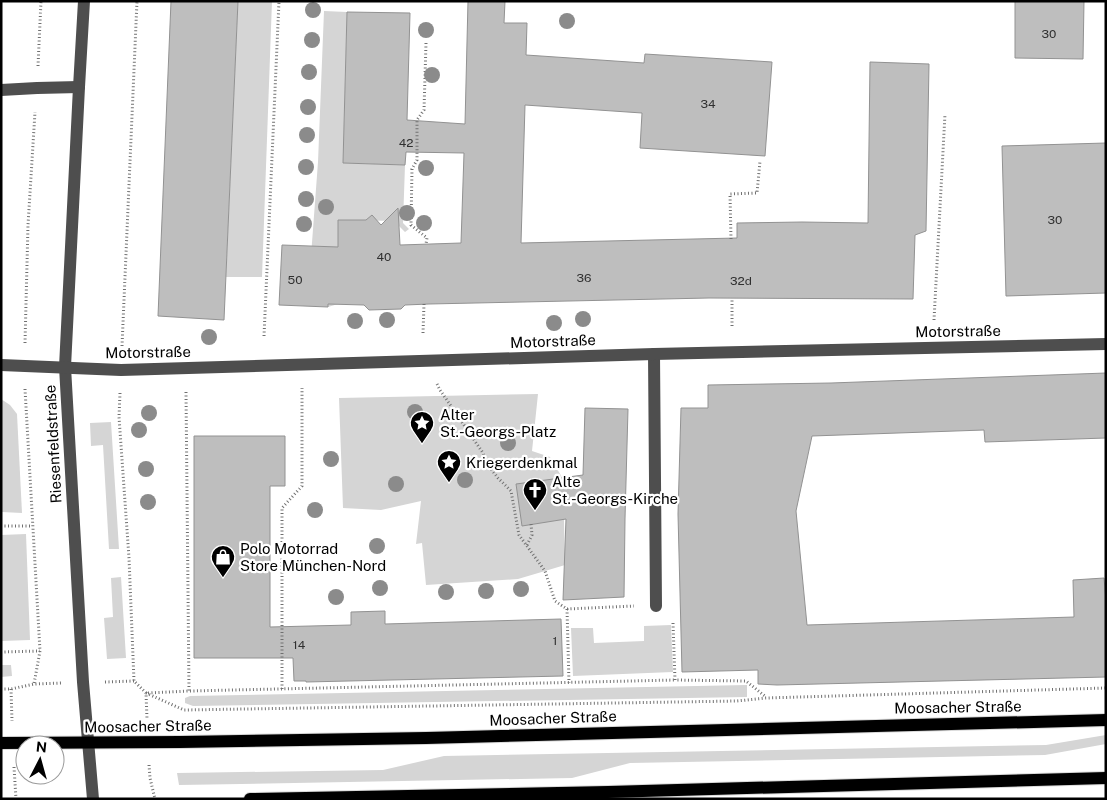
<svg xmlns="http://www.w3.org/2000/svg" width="1107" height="800" font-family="'Public Sans',sans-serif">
<rect width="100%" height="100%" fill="#fff"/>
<g fill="#d5d5d5">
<polygon points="238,1 272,1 262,277 226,277"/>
<polygon points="324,11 347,12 343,163 405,165 403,223 409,229 405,232 399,226 398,221 339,220 338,304 328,307 330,257 311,256 318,162"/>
<polygon points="538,394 532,451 550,457 563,479 565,565 545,571 518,579 426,585 422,543 416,544 421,501 381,510 343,508 339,398"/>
<polygon points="1,399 10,405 17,414 22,513 2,512"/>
<polygon points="111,422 119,549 109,549 103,445 91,446 90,423"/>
<polygon points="26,534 30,640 1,641 1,535"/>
<polygon points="121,577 126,658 107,659 104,618 113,617 111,578"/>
<polygon points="671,625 673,672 573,676 571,628 593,628 594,643 644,641 644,626"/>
<polygon points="1,665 11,665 12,676 1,677"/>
<polygon points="747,685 747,697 193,706 185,703 185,698 190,696"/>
<polygon points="1106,735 1106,744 1045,755 630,763 572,778 179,785 177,773 383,770 444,756 1046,745"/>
</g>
<g fill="#bebebe" stroke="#929292">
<polygon points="171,1 238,1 224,320 158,316"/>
<polygon points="468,1 505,1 504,23 527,23 526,55 644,63 645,54 772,62 765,156 640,148 642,113 525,105 521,243 737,238 737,223 802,222 868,223 870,62 929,64 926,231 915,235 913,299 709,298 429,304 405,305 401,309 369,310 364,305 328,304 328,307 279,305 282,245 338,247 338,220 366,220 372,215 381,225 398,208 400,245 461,243 464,153 406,152 405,165 343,163 347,12 410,13 407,120 465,124"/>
<polygon points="1015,1 1084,1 1083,59 1015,58"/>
<polygon points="1106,143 1106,293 1006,296 1002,146"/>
<polygon points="1106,373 1106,438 985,442 984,430 812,436 796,511 807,625 1074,617 1073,580 1104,578 1106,601 1106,677 777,685 758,684 758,670 682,672 678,514 681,408 708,408 708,385 831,383"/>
<polygon points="585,408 628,409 625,519 624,597 563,600 566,519 522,526 516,484 583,475"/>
<polygon points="194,436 285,436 285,486 270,486 270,627 351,625 351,612 385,611 385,624 561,619 563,676 306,682 306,681 294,681 293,658 194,658"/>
</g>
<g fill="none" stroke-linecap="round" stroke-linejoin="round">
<g stroke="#dbdbdb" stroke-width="14">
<g id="major">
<polyline points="1,743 180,742 426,738 1106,720"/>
<polyline points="250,799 608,792 1106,778"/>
</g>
</g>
<g stroke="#707070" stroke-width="3" stroke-dasharray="1 2.5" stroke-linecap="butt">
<polyline points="426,43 424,110 417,120 417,160 412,169 411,225 427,238 426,244"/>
<polyline points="38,66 41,1"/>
<polyline points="731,239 730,194 757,193 760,161"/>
<polyline points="934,320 945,114"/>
<polyline points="732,326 732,298"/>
<polyline points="423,333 424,304"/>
<polyline points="264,336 279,1"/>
<polyline points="25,343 28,225 35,112"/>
<polyline points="122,346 137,1"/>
<polyline points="437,384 440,390 483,453 487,464 498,478 511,491 519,535 545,571 555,601 567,609 569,683"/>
<polyline points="25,389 40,651 34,684"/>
<polyline points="186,392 189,691"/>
<polyline points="120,393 119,417 129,558 134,681 146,693 147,719"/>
<polyline points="1,526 32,526"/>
<polyline points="527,545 532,535 531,524"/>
<polyline points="567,609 634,606"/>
<polyline points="673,623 675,680 746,681 766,697"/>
<polyline points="1,652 40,651"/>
<polyline points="105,682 134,681"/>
<polyline points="1,689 11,689 34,684 61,683"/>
<polyline points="11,689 12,721"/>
<polyline points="282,689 282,508 302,486 302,388"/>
<polyline points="146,693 184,710 737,701 766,698 1106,688"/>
<polyline points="148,693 189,691 675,680"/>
<polyline points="149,765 150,778 155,799"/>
<polyline points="14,767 16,799"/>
</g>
<g stroke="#4e4e4e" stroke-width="12">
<polyline points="84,1 79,87 65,367 83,682 93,799"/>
<polyline points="1,90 37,88 79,87"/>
<polyline points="654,354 656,606"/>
<polyline points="1,365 121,370 654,354 1106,344"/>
</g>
<use href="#major" stroke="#000" stroke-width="12"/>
</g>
<g fill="#8b8b8b">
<circle cx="313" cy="10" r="8"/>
<circle cx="567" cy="21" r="8"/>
<circle cx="426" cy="30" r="8"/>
<circle cx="312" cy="40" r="8"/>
<circle cx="309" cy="72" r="8"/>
<circle cx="432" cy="75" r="8"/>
<circle cx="308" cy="107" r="8"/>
<circle cx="307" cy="135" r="8"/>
<circle cx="306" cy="167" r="8"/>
<circle cx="426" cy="168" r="8"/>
<circle cx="306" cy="199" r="8"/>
<circle cx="326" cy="207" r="8"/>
<circle cx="407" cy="213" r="8"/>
<circle cx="424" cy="223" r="8"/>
<circle cx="304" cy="224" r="8"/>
<circle cx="583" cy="319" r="8"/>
<circle cx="387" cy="320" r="8"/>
<circle cx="355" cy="321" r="8"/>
<circle cx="554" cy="323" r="8"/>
<circle cx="209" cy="337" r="8"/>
<circle cx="415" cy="412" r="8"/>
<circle cx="149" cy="413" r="8"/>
<circle cx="139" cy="430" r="8"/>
<circle cx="508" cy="443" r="8"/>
<circle cx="331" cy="459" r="8"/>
<circle cx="146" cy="469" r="8"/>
<circle cx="465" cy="480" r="8"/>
<circle cx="396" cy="484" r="8"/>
<circle cx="148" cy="502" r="8"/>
<circle cx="315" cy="510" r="8"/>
<circle cx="377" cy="546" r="8"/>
<circle cx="380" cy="588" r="8"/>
<circle cx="521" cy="589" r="8"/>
<circle cx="486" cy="591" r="8"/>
<circle cx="446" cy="592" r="8"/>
<circle cx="336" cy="597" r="8"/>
</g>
<defs>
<g id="sight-pin" transform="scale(1.25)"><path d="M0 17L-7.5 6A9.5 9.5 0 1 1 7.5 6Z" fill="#000" stroke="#fff"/><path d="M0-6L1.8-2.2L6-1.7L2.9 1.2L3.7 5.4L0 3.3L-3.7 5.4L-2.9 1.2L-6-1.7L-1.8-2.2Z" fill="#fff"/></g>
<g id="church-pin" transform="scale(1.25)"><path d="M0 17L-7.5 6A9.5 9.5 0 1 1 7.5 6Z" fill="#000" stroke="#fff"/><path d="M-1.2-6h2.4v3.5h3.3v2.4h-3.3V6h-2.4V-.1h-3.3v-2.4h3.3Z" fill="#fff"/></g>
<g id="shop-pin" transform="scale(1.25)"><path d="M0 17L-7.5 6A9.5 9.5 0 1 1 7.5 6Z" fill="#000" stroke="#fff"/><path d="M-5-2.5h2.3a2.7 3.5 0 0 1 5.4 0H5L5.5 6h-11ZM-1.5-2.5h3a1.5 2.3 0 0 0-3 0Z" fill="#fff"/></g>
</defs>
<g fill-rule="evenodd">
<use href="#sight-pin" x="422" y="423"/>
<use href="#sight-pin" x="449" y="462"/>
<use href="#church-pin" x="535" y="490"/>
<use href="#shop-pin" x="223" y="557"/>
</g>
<g text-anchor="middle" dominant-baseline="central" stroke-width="4.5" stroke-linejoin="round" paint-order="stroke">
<g font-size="12" fill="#303030">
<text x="1049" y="34">30</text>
<text x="708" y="104">34</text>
<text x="406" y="143">42</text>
<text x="1055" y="220">30</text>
<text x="384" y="257">40</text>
<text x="584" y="278">36</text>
<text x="295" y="280">50</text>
<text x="741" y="281">32d</text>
<text x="555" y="641">1</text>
<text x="299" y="645">14</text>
</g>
<g font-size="15" fill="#000" stroke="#fff">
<text transform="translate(958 331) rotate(-1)">Motorstraße</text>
<text transform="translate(553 341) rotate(-2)">Motorstraße</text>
<text transform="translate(148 352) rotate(-1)">Motorstraße</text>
<text transform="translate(53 444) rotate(-93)">Riesenfeldstraße</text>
<text transform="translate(958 707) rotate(-1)">Moosacher Straße</text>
<text transform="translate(553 718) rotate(-2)">Moosacher Straße</text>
<text transform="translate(148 726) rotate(-1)">Moosacher Straße</text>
</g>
<g font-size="15" fill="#000" stroke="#fff" text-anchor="start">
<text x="440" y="414">Alter<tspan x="440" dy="17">St.-Georgs-Platz</tspan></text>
<text x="466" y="462">Kriegerdenkmal</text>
<text x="552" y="481">Alte<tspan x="552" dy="17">St.-Georgs-Kirche</tspan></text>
<text x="240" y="548">Polo Motorrad<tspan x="240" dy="17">Store München-Nord</tspan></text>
</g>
</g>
<rect width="1107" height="800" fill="none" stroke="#000000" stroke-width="5"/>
<g transform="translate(40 760) rotate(6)"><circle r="24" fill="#ffffff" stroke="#999999"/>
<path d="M0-4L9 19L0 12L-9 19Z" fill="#000000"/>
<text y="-8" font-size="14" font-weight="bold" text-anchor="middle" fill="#000000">N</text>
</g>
</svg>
